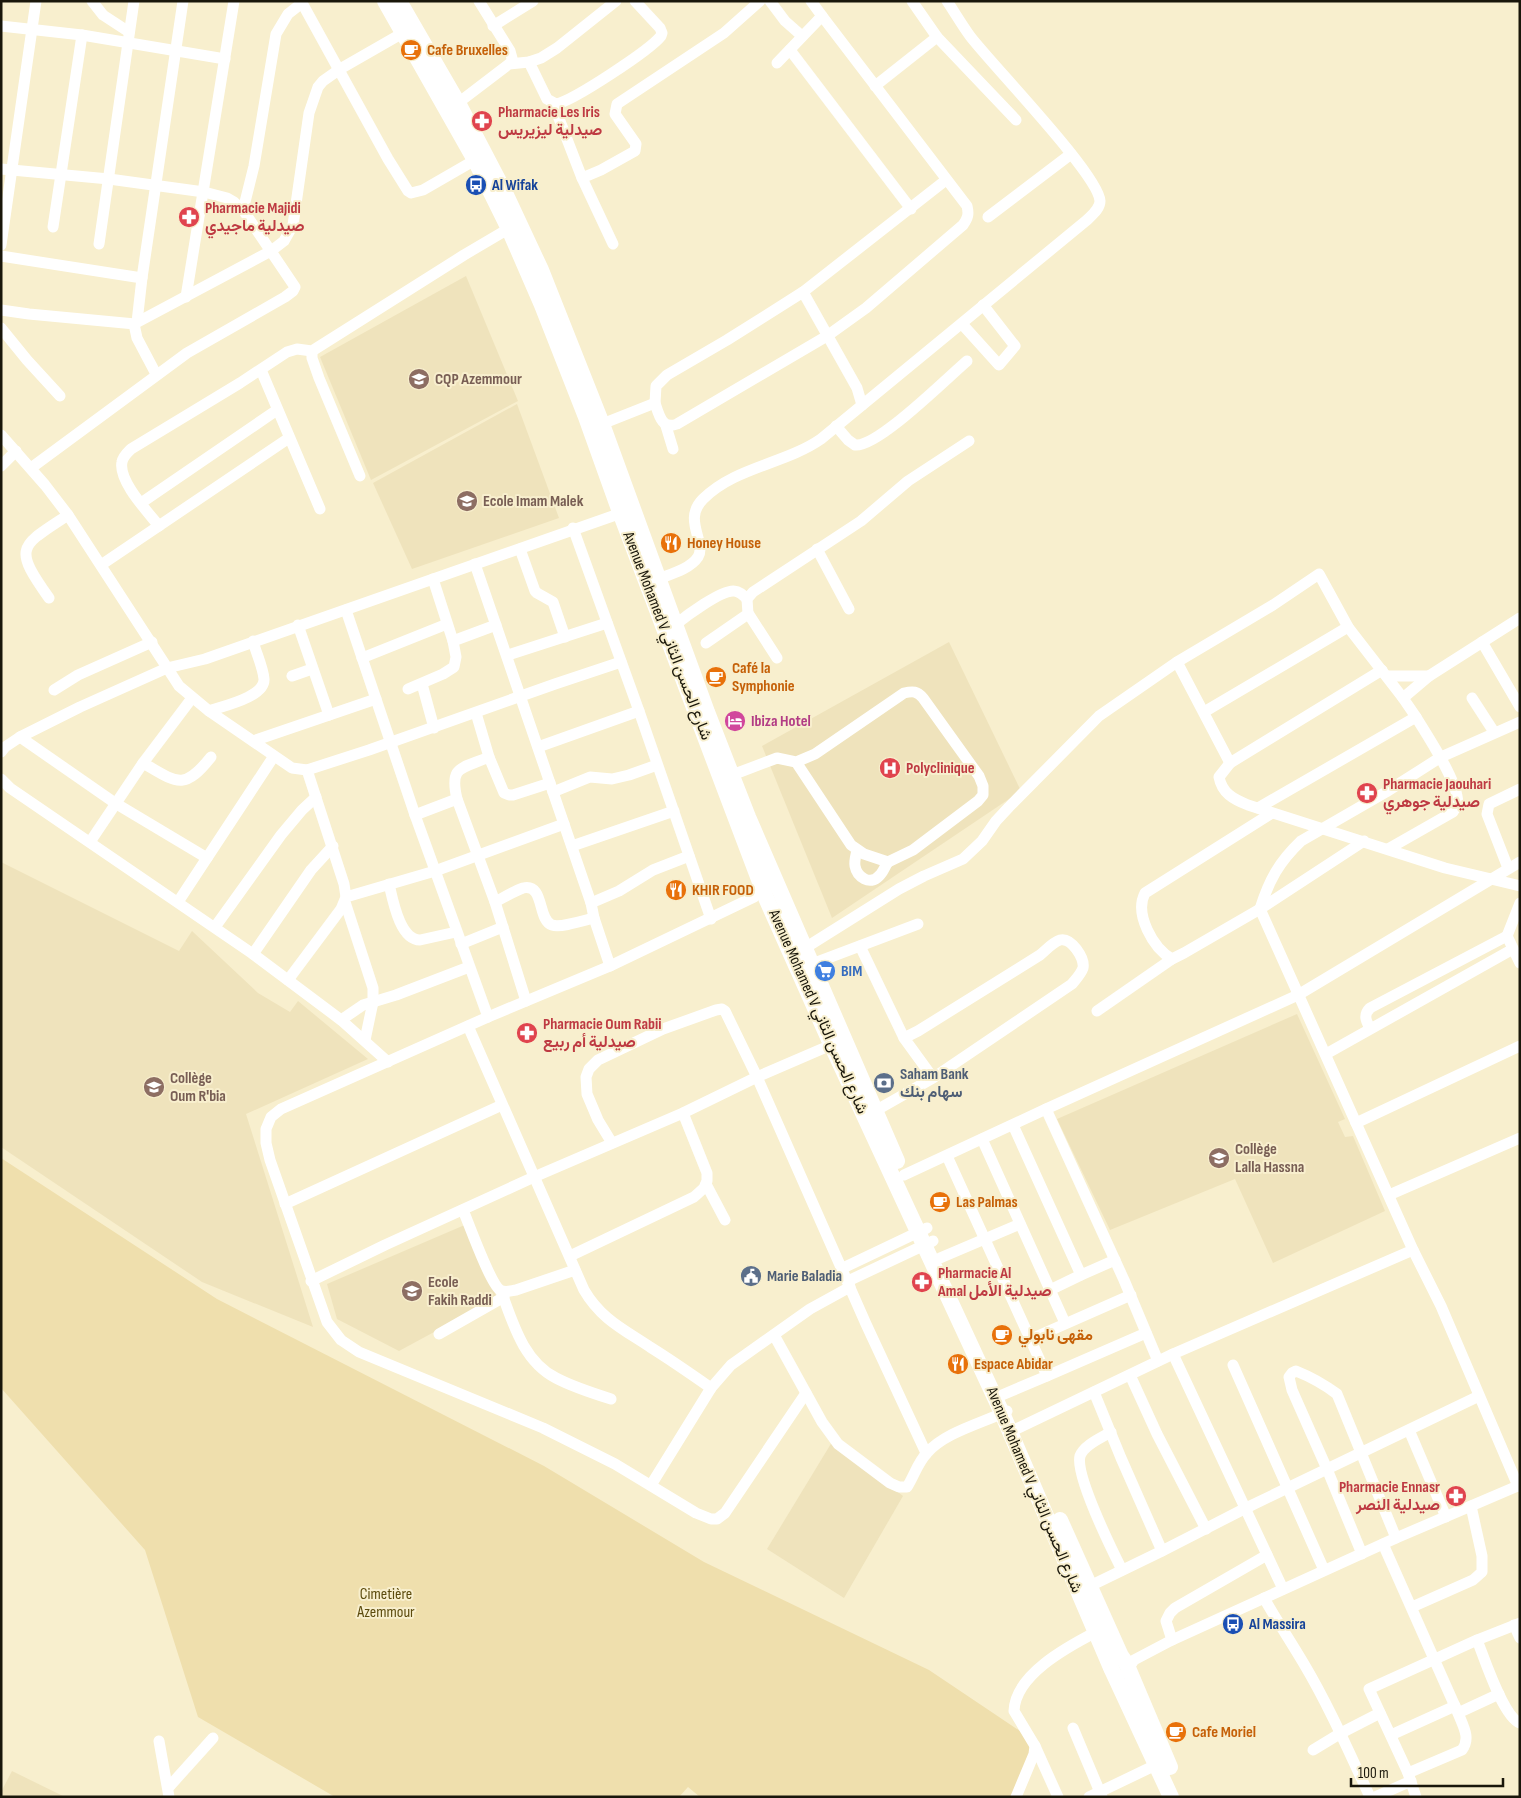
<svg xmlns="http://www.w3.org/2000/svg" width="1521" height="1798" font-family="'Sofia Sans Condensed',Vazirmatn,sans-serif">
<rect width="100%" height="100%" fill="#f8efce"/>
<g fill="#efe3bc">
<polygon points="466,276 518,401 371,480 320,357"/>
<polygon points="517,404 559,518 412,569 373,483"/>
<polygon points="949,642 1021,791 832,918 762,746"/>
<polygon points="1,862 179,951 192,931 258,993 290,1012 298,1001 368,1059 246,1114 313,1327 202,1282 1,1147"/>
<polygon points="1297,1014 1345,1119 1338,1122 1345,1137 1353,1136 1385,1211 1273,1263 1235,1179 1110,1230 1057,1119"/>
<polygon points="467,1224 497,1298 399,1351 337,1319 327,1284"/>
<polygon points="832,1442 903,1496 844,1598 767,1549"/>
<polygon points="12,1771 65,1797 1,1797 1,1792"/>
</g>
<polygon fill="#efdfad" points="1,1158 217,1299 544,1466 704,1562 929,1670 1026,1735 1032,1749 1011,1797 700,1797 688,1787 679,1797 335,1797 198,1717 145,1550 1,1388"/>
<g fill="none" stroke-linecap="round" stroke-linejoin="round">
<g stroke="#fff" stroke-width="11">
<polyline points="92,1 103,15 129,32"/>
<polyline points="301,1 388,159 408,191 411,193 423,190 475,160"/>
<polyline points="479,1 510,51 513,62"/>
<polyline points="770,1 785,21 802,36"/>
<polyline points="811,1 822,16"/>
<polyline points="912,1 937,37 1016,120"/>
<polyline points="1,26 82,35 225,59"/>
<polyline points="493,26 533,1"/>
<polyline points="790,50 911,209"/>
<path d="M 529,62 L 547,99 L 556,104 C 573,101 650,50 661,36 L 662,33 L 660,28 L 635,1"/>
<polyline points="875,86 937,37"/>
<polyline points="458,103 509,64 529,62 541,58 557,48 616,1"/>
<polyline points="553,103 582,178 601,170 635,151 636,144 615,114 617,104 724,33 760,1"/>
<polyline points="1,169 109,179 204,192 227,198 234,202 243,210 295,287 293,291 285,297 187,353 31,468"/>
<polyline points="582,178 613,244"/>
<polyline points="243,210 254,166 276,34 288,14 302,3"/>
<polyline points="988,217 1071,154"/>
<polyline points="53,227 82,35"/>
<polyline points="99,244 134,1"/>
<polyline points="1,245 36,1"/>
<polyline points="1,256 142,278"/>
<polyline points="803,292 857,388 862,405"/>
<polyline points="186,297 234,1"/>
<polyline points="1,310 29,314 135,324"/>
<polyline points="137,322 142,278 183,1"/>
<polyline points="962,324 999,365 1015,346 983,305"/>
<polyline points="1,328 27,360 60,396"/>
<polyline points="312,351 312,358 319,378 360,476"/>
<polyline points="261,370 320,509"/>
<polyline points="156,374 137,338 134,324 271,251 284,241 293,225 309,113 318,87 323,81 340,69 408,30"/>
<polyline points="655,403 656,386 667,375 727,340 803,292 946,180"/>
<path d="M 602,424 L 655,403 C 659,415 662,430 677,424 L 827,336 L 866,308 L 963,225 C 968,218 969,214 967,206 L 822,16 L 777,63"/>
<polyline points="666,426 673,449"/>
<path d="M 836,426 L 848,440 L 855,445 C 877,448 947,378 967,361"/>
<polyline points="1,435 45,485 68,515 179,686 209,711 292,768 307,770 369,750 555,684 621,662"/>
<polyline points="1,466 16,451"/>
<polyline points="141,503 277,410"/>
<path d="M 159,526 C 148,512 118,481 122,462 C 123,456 127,453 131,449 L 240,383 L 287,352 L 297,349 L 312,351 L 464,255 L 513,226"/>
<polyline points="573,528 639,711 711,919"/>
<polyline points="520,549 535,591 537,593 553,602 565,637"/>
<polyline points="817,549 849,609"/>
<polyline points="475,564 591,903 594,918 610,966"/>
<polyline points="101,565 289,438"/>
<polyline points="433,579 453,641"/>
<path d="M 658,579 C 671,574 690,569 698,557 C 707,542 682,520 703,499 C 735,467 785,464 821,439 L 1087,220 C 1092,215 1100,209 1100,201 C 1099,175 992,65 970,36 C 962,25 955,13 947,1"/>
<path d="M 49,598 C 13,547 19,547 68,515"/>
<polyline points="346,610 415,815 488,1017"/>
<polyline points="748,613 777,658"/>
<polyline points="298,625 329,715"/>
<path d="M 675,625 C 686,616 721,590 734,591 C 739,591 743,595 747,599"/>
<polyline points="1482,642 1520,707"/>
<polyline points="706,643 748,614 747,599 753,592 861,521 908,481 969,441"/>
<polyline points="508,655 607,623"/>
<polyline points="362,658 447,624"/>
<polyline points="1177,662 1230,763 1382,670"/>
<polyline points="292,676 312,669"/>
<polyline points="1387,676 1429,676"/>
<polyline points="422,684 434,728"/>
<polyline points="408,689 443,674 454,667 456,657 453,641 496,625"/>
<polyline points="54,690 78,675 152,642"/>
<polyline points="1472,698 1494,732"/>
<path d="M 209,711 C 223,706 265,697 264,679 C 263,667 256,653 253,641"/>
<polyline points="1204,712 1348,627"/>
<polyline points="476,713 489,757 504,793 509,795 513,795 550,783"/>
<polyline points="20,737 115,803 207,858"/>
<polyline points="253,741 376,699"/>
<polyline points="538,747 639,711"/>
<polyline points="1,752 5,747 20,737 80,707 167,668 205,659 627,511"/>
<path d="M 489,757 C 462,769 449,765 457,799 L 495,902 L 526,1001"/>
<path d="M 143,763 C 177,783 184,791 211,757"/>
<path d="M 1230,763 L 1219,777 C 1222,793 1233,799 1248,805 L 1445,868 L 1520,886"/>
<path d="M 732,775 L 777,758 L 796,762 L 851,845 L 864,854 L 888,862 L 913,850 L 978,801 L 983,795 L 983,786 L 979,776 L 923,698 C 917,691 913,691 904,693 L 815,754 L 796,762"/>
<polyline points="1,779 10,788 253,954 341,1020 388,1062"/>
<polyline points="553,792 590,777 612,779 629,775 657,765"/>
<polyline points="1258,808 1416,717 1403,698 1429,676 1520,618"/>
<path d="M 1272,813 L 1145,893 C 1134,914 1153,948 1172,959 L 1184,953 L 1260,909 L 1364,841"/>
<polyline points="415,815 457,799"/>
<polyline points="90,842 143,763 192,698"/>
<polyline points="572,846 674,811"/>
<path d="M 1388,849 L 1453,812 C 1454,810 1456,808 1457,806 C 1463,788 1426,734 1416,717"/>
<path d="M 857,850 C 856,855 854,861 855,866 C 857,877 870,886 879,876 C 883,873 885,866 888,862"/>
<polyline points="1508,868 1487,814 1489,804 1520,789"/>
<path d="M 389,884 C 393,901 400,940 420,940 L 456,932"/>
<polyline points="765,884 761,886 754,897 610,966 488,1017 281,1109 271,1117 266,1129 266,1143 270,1160 327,1322 341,1340 359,1352 543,1428 615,1464 696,1513 711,1519 717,1519 725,1513 806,1393"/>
<polyline points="346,897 435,871 564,824"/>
<polyline points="178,902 274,756"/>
<polyline points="345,902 373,988 373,1002 365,1040"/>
<path d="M 495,902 C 503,898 514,891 523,888 C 545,883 537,920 552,925 C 561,928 585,920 594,918"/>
<polyline points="591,903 619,891 653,870 689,856"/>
<polyline points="1520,903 1507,936 1520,963"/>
<polyline points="215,927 281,835 302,810 316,797"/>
<polyline points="461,944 503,927"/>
<polyline points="860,946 904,1038"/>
<polyline points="805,948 899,889 924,876 963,859 982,841 996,821 1009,807 1099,716 1177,662 1273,605 1319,574 1348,627 1403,698"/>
<polyline points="253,954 311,870 333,846"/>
<polyline points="812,964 918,924"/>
<polyline points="288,980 341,909 346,897 344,884 307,770"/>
<polyline points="1097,1011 1172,959"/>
<polyline points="341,1020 363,1005 396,995 469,967"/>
<path d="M 468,1026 L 584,1290 C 601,1319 623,1329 650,1347 C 671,1360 691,1374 711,1388"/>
<path d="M 1370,1028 C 1366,1021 1363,1015 1370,1008 L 1507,936"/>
<polyline points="1326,1054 1513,949"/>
<polyline points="1046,1109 1124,1280 1158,1361"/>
<path d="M 875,1111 L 933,1078 L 1072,984 C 1076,979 1081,974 1083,968 C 1085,958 1071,937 1060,940 C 1053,942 1046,950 1040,955 L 918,1031 L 904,1038 L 933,1078"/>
<polyline points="1356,1123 1520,1046"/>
<polyline points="1013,1125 1081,1275 1115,1260"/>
<polyline points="982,1139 1065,1323"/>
<polyline points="612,1143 598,1120 587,1094 586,1077 589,1069 598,1060 663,1029 716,1010 722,1009 725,1011 757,1077 866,1324 926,1453"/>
<polyline points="947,1156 1047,1376 1146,1333"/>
<polyline points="904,1175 1046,1109 1298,995 1520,862"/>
<polyline points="706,1184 725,1220"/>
<polyline points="1389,1195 1520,1138"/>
<polyline points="285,1204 502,1105"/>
<path d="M 463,1210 C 469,1224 490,1283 500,1290 C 505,1293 510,1291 516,1290 L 575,1270"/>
<polyline points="570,1256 694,1197 704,1188 707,1181 707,1173 683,1113"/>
<polyline points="940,1258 1020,1224"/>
<polyline points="843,1268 927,1228"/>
<polyline points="311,1281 385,1245 534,1177 683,1113 757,1077 838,1042"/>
<polyline points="848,1281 933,1241"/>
<polyline points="1050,1290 1081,1275"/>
<path d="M 501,1291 C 513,1323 523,1361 556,1378 C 573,1387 592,1393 611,1399"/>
<polyline points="439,1334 504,1297"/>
<path d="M 774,1335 L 822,1422 L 838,1444 L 890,1483 L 899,1487 L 907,1487 C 914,1476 918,1462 927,1453 C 945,1432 983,1423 1007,1411"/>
<polyline points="1031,1339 1131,1295"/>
<polyline points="1173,1354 1283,1589"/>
<polyline points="1233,1365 1324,1570"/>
<polyline points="1130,1375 1157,1434 1206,1529"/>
<polyline points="1094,1392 1121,1458 1162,1551"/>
<polyline points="1002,1395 1047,1376"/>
<polyline points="1409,1430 1446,1517"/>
<polyline points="1010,1432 1173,1354 1413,1250"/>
<path d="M 1111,1432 C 1101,1438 1084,1445 1080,1456 C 1075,1475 1112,1550 1122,1570"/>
<polyline points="651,1485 711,1388 731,1365 810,1309 850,1287"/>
<path d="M 1518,1486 L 1441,1306 L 1413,1250 L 1260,909 C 1269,880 1279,862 1301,841 L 1386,792 L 1441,757 L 1520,722"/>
<path d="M 1383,1544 L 1458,1713 C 1463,1726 1471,1738 1462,1750 L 1408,1773"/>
<path d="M 1362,1554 L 1327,1469 L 1292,1390 L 1289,1377 L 1292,1373 L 1296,1371 C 1311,1377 1325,1385 1337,1394 L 1396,1538"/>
<polyline points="1090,1586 1162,1551 1246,1508 1479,1396"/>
<path d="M 1264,1598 C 1277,1621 1291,1642 1304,1664 C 1329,1706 1349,1752 1370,1797"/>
<polyline points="1412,1607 1473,1580 1482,1572 1482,1556 1471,1506"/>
<polyline points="1514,1625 1520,1638"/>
<polyline points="1172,1640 1166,1621 1170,1613 1175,1608 1267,1555"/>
<polyline points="1477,1640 1520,1623"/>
<polyline points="1126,1672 1134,1660 1172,1640 1396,1538 1520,1485"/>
<polyline points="1458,1713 1499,1694"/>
<polyline points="1073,1728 1102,1797"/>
<polyline points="1391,1735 1455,1706"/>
<polyline points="159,1741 169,1797"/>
<polyline points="1035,1746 1058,1797"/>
<polyline points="1313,1750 1341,1733 1380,1713"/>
<polyline points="168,1788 213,1738"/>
<path d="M 1016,1797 L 1034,1754 L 1035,1746 L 1014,1711 C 1015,1675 1067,1647 1096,1632"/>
<polyline points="1089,1797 1162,1762"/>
<polyline points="1375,1797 1411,1781"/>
<path d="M 1416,1797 L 1408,1773 L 1369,1689 L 1477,1640 C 1484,1657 1503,1717 1520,1723"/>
</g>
<g stroke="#fff" stroke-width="16">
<polyline points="385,1 475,160 509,229 542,305 586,417 620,512 766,898 831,1044 1002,1413 1112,1670 1171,1797"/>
<polyline points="399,1 458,103 505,193 541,270 602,424 707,712 748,817 897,1161"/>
<polyline points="1060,1520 1121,1656 1126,1663 1170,1767"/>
</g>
</g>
<defs>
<g id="cafe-disc" transform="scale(1.125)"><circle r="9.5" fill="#e8710a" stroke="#f8efce"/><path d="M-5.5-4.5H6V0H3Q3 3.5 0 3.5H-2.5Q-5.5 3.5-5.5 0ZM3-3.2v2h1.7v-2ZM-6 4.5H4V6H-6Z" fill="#fff"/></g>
<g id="pharmacy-disc" transform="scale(1.125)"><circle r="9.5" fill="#e0444e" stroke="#f8efce"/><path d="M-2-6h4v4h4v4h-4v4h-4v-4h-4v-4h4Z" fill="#fff"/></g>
<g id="bus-disc" transform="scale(1.125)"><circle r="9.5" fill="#1a4fb4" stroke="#f8efce"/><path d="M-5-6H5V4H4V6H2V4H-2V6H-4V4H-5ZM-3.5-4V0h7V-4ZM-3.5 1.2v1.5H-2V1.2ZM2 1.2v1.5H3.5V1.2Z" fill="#fff"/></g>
<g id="school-disc" transform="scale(1.125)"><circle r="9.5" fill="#8d6e63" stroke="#f8efce"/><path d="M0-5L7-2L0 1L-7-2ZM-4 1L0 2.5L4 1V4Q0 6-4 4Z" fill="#fff"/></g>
<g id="restaurant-disc" transform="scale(1.125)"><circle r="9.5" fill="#e8710a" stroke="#f8efce"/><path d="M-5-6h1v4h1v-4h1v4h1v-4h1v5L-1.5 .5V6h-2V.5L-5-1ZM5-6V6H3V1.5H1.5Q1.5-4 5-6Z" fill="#fff"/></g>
<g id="hotel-disc" transform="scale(1.125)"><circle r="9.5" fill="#d1479c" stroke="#f8efce"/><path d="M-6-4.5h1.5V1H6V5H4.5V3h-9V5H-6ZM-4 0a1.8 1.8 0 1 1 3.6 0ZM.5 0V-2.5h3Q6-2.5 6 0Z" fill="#fff"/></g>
<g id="hospital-disc" transform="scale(1.125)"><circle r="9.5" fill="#e0444e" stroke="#f8efce"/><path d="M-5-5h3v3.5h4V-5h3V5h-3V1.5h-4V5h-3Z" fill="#fff"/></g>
<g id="supermarket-disc" transform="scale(1.125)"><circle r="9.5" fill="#3f7fe0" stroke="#f8efce"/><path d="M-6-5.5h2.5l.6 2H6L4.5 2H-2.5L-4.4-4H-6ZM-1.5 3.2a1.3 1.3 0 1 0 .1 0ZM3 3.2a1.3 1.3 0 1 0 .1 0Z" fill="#fff"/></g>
<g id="bank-disc" transform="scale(1.125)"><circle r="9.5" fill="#5c6f8a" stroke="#f8efce"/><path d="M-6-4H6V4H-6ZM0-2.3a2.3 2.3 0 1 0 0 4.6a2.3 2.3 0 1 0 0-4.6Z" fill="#fff"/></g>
<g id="civic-disc" transform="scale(1.125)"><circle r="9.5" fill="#5c6f8a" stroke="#f8efce"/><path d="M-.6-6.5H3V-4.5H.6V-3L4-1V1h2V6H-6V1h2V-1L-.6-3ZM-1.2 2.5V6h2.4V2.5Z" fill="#fff"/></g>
</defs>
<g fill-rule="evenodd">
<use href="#cafe-disc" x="411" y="50"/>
<use href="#pharmacy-disc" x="482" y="121"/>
<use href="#bus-disc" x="476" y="185"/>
<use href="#pharmacy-disc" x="189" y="217"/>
<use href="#school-disc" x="419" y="379"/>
<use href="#school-disc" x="467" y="501"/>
<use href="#restaurant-disc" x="671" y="543"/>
<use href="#cafe-disc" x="716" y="677"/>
<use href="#hotel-disc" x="735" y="721"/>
<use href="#hospital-disc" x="890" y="768"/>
<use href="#pharmacy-disc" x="1367" y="793"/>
<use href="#restaurant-disc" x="676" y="890"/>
<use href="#supermarket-disc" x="825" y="971"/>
<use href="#pharmacy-disc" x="527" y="1033"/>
<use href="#bank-disc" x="884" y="1083"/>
<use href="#school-disc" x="154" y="1087"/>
<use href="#school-disc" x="1219" y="1158"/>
<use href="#cafe-disc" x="940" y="1202"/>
<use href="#civic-disc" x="751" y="1276"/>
<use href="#pharmacy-disc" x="922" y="1282"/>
<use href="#school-disc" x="412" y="1291"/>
<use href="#cafe-disc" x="1002" y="1335"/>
<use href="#restaurant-disc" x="958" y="1364"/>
<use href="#pharmacy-disc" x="1456" y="1496"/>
<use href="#bus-disc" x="1233" y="1624"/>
<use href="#cafe-disc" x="1176" y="1732"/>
</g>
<g text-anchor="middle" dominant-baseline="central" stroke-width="4" stroke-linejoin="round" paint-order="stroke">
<g font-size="16" font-weight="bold" fill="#c56008" stroke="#f8efce" text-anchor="start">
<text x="427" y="50">Cafe Bruxelles</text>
<text x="687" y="543">Honey House</text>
<text x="732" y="668">Café la<tspan x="732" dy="18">Symphonie</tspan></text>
<text x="692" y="890">KHIR FOOD</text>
<text x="956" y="1202">Las Palmas</text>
<text x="1018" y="1335">مقهى نابولي</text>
<text x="974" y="1364">Espace Abidar</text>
<text x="1192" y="1732">Cafe Moriel</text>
</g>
<g font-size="16" font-weight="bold" fill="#be3a42" stroke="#f8efce" text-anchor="start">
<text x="498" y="112">Pharmacie Les Iris<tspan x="498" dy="18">صيدلية ليزيريس</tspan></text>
<text x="205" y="208">Pharmacie Majidi<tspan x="205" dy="18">صيدلية ماجيدي</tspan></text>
<text x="906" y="768">Polyclinique</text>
<text x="1383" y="784">Pharmacie Jaouhari<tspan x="1383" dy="18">صيدلية جوهري</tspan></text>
<text x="543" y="1024">Pharmacie Oum Rabii<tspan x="543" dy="18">صيدلية أم ربيع</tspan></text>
<text x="938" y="1273">Pharmacie Al<tspan x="938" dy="18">Amal صيدلية الأمل</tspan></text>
<text x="1440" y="1487" text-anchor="end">Pharmacie Ennasr<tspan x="1440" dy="18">صيدلية النصر</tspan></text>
</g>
<g font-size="16" font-weight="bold" fill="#164399" stroke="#f8efce" text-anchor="start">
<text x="492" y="185">Al Wifak</text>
<text x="1249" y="1624">Al Massira</text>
</g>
<g font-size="16" font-weight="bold" fill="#785e54" stroke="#f8efce" text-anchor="start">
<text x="435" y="379">CQP Azemmour</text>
<text x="483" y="501">Ecole Imam Malek</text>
<text x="170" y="1078">Collège<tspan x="170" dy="18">Oum R'bia</tspan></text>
<text x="1235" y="1149">Collège<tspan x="1235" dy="18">Lalla Hassna</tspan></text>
<text x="428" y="1282">Ecole<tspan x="428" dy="18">Fakih Raddi</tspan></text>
</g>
<g font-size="16" fill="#19160a" stroke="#f8efce">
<text transform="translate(667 636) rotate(69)">Avenue Mohamed V شارع الحسن الثاني</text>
<text transform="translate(818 1012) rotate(66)">Avenue Mohamed V شارع الحسن الثاني</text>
<text transform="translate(1034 1490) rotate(67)">Avenue Mohamed V شارع الحسن الثاني</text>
</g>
<g font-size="16" font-weight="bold" fill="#b23c85" stroke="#f8efce" text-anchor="start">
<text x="751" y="721">Ibiza Hotel</text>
</g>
<g font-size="16" font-weight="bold" fill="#366cbe" stroke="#f8efce" text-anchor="start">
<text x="841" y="971">BIM</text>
</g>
<g font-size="16" font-weight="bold" fill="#4e5e75" stroke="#f8efce" text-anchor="start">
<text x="900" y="1074">Saham Bank<tspan x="900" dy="18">سهام بنك</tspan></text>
<text x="767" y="1276">Marie Baladia</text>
</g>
<g font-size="16" fill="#5c4b0d" stroke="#f8efce">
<text x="386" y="1594">Cimetière<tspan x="386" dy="18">Azemmour</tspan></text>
</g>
</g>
<rect width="1521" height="1798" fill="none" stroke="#19160a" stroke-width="5"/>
<path d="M1351 1778v8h152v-8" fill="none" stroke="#19160a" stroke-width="2.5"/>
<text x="1358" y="1778" font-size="15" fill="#19160a" stroke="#f8efce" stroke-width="4" paint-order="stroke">100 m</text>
</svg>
